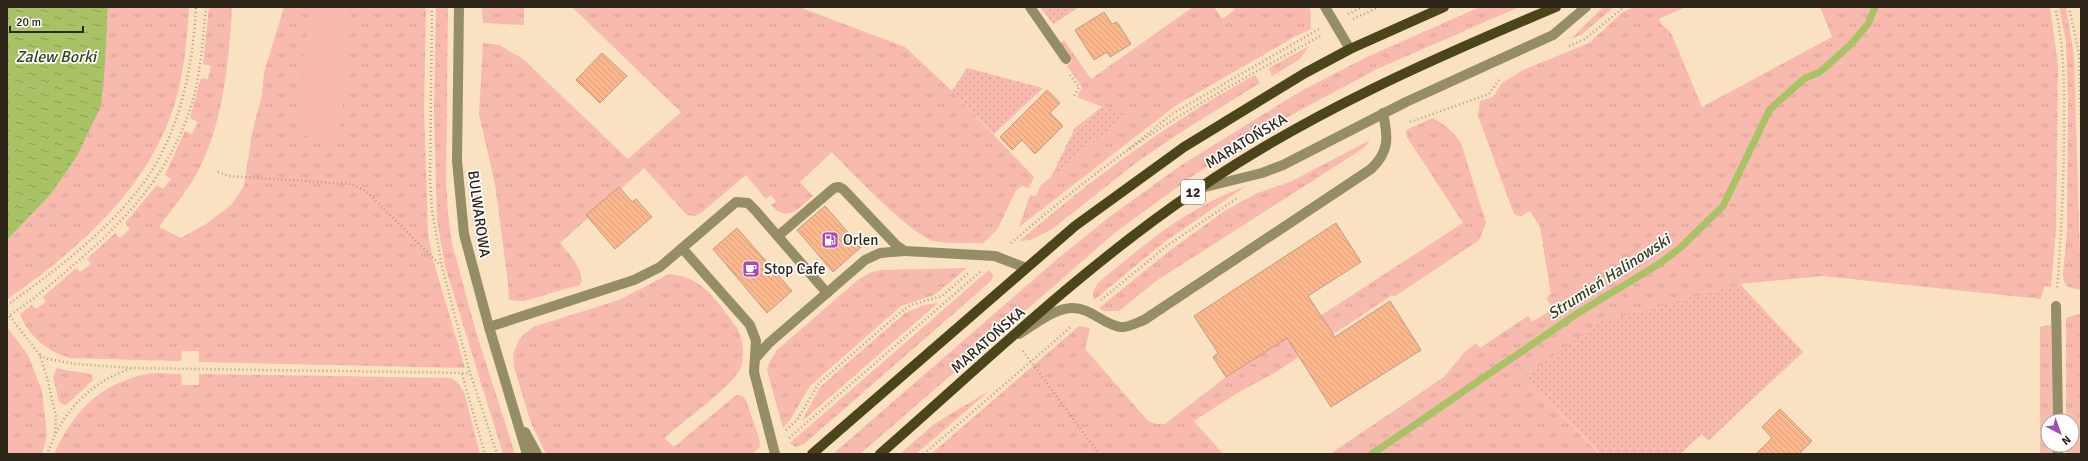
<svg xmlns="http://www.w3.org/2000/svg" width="2088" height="461" font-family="Signika,sans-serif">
<defs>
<pattern id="grass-tufts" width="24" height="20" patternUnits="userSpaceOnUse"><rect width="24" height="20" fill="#f8b9ae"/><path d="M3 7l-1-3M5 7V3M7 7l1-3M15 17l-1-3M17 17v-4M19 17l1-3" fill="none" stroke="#d59f95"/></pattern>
<pattern id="park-dots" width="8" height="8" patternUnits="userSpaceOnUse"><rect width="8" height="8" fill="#f8b9ae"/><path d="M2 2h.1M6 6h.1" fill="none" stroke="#d59f95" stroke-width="1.8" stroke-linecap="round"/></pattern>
<pattern id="water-ripples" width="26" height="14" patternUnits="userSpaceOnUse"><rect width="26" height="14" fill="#aac266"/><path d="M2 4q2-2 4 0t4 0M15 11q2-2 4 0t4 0" fill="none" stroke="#8b9d53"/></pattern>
<pattern id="building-back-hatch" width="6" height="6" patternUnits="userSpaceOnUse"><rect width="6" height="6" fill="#fcb78d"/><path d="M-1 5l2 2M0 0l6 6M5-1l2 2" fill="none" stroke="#d89d79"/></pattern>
</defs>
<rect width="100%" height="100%" fill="#f9e1c1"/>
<g fill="url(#grass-tufts)">
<path d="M 108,7 L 189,7 C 187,40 184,74 174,106 C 148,189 77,251 7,299 L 7,240 L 51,194 L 76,158 L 105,66 Z"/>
<path d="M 209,7 L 232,7 C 229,57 224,117 202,163 C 191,187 174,206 159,227 L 181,238 L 206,224 L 231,205 L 244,186 L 252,133 L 262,95 L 264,73 L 284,7 L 426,7 L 424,108 L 428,235 L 433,260 L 465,368 L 199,362 L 199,351 L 182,351 L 181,361 L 70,358 C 47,351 29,337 20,314 L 32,305 L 36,309 L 46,302 L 43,297 L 76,268 L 80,272 L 91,264 L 87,259 L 115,233 L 120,238 L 130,229 L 125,223 L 157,185 L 163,189 L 171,179 L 165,175 L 185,131 L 192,134 L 198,122 L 190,118 L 201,78 L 208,79 L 211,66 L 203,64 Z"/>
<polygon points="436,7 448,7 446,181 448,213 452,243 476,332 515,454 503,454 445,266 437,221 434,111"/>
<polygon points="482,7 524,7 524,25 483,23"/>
<path d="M 572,7 L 799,7 L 905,47 L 952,91 L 1034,177 L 1029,188 L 1022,186 L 1016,190 L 997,230 L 983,243 C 967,243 949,244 934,241 C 911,235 851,172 832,152 L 800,182 L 813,196 C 798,209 788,223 771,205 L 776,201 L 771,195 L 766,199 L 746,175 L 701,213 L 695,216 L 687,215 L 644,168 L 560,243 C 570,255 581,266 582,282 L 579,285 L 524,301 L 509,300 L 508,283 L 495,184 L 479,114 L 483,43 L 499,45 L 523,59 L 628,159 L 681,112 Z"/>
<polygon points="1193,7 1214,7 1222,19 1235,10 1233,7 1310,7 1311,29 1294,37 1175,106 1019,227 1030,195 1036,196 1041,185 1126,116 1077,97 1082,87 1067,66 1072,61 1060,44 1064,40 1091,79"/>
<polygon points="1480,7 1519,7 1377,69 1282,120 1191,177 1116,232 860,454 833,454 1056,260 1112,215 1183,164 1301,91 1367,57"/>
<polygon points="1603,7 1614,7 1582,34 1571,39"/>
<polygon points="1634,7 1686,7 1659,19 1661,24 1671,33 1702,107 1832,37 1820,7 2050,7 2058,65 2056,230 2051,287 2044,286 2041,299 1822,276 1740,284 1526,376 1599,454 1330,454 1444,377 1464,353 1476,343 1480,348 1528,316 1532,322 1553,309 1546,298 1551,294 1540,227 1530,211 1520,217 1514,214 1478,116 1480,101 1493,97 1502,83 1523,70 1589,43 1623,12"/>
<polygon points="2059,7 2066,7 2074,56 2081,290 2068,287 2064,282 2063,274 2067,231 2068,100 2066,42"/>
<polygon points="1309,46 1300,59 1272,76 1269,68"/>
<path d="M 1255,75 L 1260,83 L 1178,134 L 1137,162 L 1051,230 L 1030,240 L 1020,241 C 1092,178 1171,121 1255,75 Z"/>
<path d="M 1433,118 C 1446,126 1455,132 1462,146 L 1486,223 L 1479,240 L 1394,297 L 1392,295 L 1276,372 L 1237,393 L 1194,421 L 1223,454 L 931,454 L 1079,326 L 1090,328 L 1085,349 L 1148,421 L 1156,424 L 1165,424 L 1226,377 L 1463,223 L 1407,137 L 1406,130 Z"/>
<polygon points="1370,140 1365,147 1353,155 1156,281 1119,311 1103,311 1099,308 1168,252 1226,210 1255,194 1290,182"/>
<path d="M 1246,186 L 1163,243 L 1094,300 L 1093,292 L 1098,283 C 1145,244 1188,207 1246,186 Z"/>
<polygon points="967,268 934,295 901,306 810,386 790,420 783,428 767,370 770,361 777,350 859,279 872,272 882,270"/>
<polygon points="989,270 993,275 992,280 804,444 795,447 790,443"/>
<path d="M 669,274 C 704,277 717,302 737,328 C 743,340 745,354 741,367 C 733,387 683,420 665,438 L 674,447 L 736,395 L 742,396 L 746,400 L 759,438 L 760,447 L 752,454 L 546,454 L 531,423 L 514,367 L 513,354 L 520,338 L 533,327 L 619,300 Z"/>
<polygon points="938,303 802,421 820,387 905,313 924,305"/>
<polygon points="2079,314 2081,315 2081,454 2066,454 2066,445 2072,445 2072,421 2066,421 2066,318"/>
<polygon points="2051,325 2053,421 2048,421 2048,445 2053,445 2053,454 2040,454 2040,327"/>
<polygon points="7,327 28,355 42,391 47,435 42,454 7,454"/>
<path d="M 57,368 C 67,372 84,371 92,375 L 93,380 L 66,405 L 64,405 L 59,401 L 53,377 Z"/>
<path d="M 152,373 L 181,374 L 182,385 L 199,385 L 199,374 L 451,378 L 457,382 L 464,392 L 480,454 L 54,454 C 75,409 101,382 152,373 Z"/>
<polygon points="989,391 916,454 900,454 934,424"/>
</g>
<g fill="url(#park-dots)">
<polygon points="1040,7 1079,7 1053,24"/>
<polygon points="967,68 1043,88 994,134 952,91"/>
<polygon points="1103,106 1126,116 1051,177 1075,128"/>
<polygon points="1740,284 1803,352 1708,441 1702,434 1680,454 1600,454 1526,376 1598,323"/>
</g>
<polygon fill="#f8b9ae" points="309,7 351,7 339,139 297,135"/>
<polygon fill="url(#water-ripples)" points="7,7 108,7 105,66 101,106 76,158 51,194 7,240"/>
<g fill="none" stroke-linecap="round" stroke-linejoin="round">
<polyline stroke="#aac266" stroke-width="7" points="1372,454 1578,313 1659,264 1680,248 1723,206 1770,109 1805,78 1820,72 1850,45 1868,24 1875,7"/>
</g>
<g fill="url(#building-back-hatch)" stroke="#bd9c88">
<polygon points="1104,12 1112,24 1117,22 1131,44 1110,57 1107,52 1094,60 1075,30"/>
<polygon points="602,53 627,76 600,103 576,80"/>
<polygon points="1047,90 1060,103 1050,113 1063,126 1035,154 1022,140 1012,150 1000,137"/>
<polygon points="619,187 632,202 636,199 652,217 615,249 586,215"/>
<polygon points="825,206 861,247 833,272 797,230"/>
<polygon points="1336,223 1361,262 1308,296 1335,337 1390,301 1421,350 1331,407 1287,338 1226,377 1213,357 1218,353 1194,316"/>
<polygon points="737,228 792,291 767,313 713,249"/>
<polygon points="1780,409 1812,441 1799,454 1756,454 1772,438 1762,427"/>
</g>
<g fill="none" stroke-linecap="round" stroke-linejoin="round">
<g stroke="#b09e85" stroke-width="2.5" stroke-dasharray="1 3" stroke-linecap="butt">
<polyline points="432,7 430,181 432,211 442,267 470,373 497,454"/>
<path d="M 2055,7 C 2066,53 2064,99 2064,146 C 2063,194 2061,242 2057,289"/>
<polyline points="2069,7 2079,54 2081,132"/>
<polyline points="1348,14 1362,7"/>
<polyline points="1353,19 1379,7"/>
<polyline points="1569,46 1585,39 1624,7"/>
<polyline points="1070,75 1079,87 1074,96"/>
<polyline points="1410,122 1489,94 1499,80"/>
<polyline points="1129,149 1172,114 1319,29"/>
<polyline points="218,172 229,176 351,184 366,191 440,265"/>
<path d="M 1011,243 C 1059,202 1109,161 1162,127 C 1214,94 1268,65 1322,35"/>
<polyline points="1101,300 1168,245 1236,199"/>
<path d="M 7,305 C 55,272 119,222 151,172 C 182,122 193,64 196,7"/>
<polyline points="7,313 40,355 49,385 56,417 55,435 47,454"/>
<path d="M 7,317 C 32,301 54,282 76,263 C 130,216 172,170 193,100 C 201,70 203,38 206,7"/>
<polyline points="1023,351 1099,454"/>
<polyline points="40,355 48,359 75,364 132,368 470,373"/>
<polyline points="462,374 485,454"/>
<polyline points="786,430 797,420 819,383 902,311 911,305 942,296 970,272"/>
<path d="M 56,433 C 72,402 97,380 130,369"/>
<polyline points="789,438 980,272"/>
<polyline points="924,454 1072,326"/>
</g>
<g stroke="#948d66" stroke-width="10">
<polyline points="459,7 457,161 464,234 489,327 527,454"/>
<polyline points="1030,7 1066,59"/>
<polyline points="1325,7 1350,49"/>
<polyline points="1201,188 1262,173 1283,165 1406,102 1553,35 1586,7"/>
<polyline points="778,236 834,188 839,187 843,189 897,246 905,251 995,256 1026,268"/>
<polyline points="682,248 750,325 756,341 754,372 775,454"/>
<polyline points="2056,306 2058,421"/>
<polyline points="489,327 634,280 660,267 736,202 748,203 755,210 827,293"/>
<path d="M 1019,334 C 1034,325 1053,309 1071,308 C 1090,307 1102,324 1120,327 C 1128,328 1136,323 1144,320 L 1371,169 C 1390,151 1388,137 1383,113"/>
<polyline points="755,359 769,343 865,260 880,253 905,251"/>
<polyline points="525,432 537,454"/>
<polyline points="2058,445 2058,454"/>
</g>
<g stroke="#4d451a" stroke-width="10">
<polyline points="812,454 1075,226 1184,147 1305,73 1350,49 1444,7"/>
<path d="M 880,454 C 984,363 1084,266 1198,189 C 1309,113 1432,59 1556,7"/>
</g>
</g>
<defs>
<g id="fuel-square" transform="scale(0.9)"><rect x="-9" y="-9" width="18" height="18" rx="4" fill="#a64bb6" stroke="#fff"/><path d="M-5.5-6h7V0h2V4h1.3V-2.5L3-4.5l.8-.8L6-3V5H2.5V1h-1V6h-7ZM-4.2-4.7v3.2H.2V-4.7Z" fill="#fff"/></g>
<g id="cafe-square" transform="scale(0.9)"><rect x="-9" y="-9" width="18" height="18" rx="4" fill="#a64bb6" stroke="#fff"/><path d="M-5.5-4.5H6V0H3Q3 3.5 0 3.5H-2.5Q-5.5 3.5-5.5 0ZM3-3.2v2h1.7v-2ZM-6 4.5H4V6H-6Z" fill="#fff"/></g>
</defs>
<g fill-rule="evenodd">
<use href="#fuel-square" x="830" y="240"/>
<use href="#cafe-square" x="751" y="269"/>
</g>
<g text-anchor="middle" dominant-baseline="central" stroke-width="3.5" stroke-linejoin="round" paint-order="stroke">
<rect fill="#fff" stroke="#6d675f" stroke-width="1" x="1181" y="180" width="24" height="24" rx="3"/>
<g font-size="14" font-weight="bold" fill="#2f261a">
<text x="1193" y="192">12</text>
</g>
<g font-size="15" fill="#2f261a" stroke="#fff">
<text transform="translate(1246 141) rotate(-31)">MARATOŃSKA</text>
<text transform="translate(479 214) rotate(82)">BULWAROWA</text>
<text transform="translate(988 340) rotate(-41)">MARATOŃSKA</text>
</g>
<g font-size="15" fill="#2f261a" stroke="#fff" text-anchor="start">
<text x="843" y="240">Orlen</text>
<text x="764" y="269">Stop Cafe</text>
</g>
<g font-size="16" font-style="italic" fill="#364019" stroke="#fff">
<text x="56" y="57">Zalew Borki</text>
<text transform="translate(1609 277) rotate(-33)">Strumień Halinowski</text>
</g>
</g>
<rect width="2088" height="461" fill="none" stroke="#2f261a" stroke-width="16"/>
<g transform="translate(2060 433) rotate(139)"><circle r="19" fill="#ffffff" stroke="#aca8a3"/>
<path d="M0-3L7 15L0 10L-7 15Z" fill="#a64bb6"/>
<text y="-6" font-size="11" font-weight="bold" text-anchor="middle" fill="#2f261a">N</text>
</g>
<path d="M10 26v6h73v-6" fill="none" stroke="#2f261a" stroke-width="2"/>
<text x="16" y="26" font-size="12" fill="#2f261a" stroke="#ffffff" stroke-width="3" paint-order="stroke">20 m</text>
</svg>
